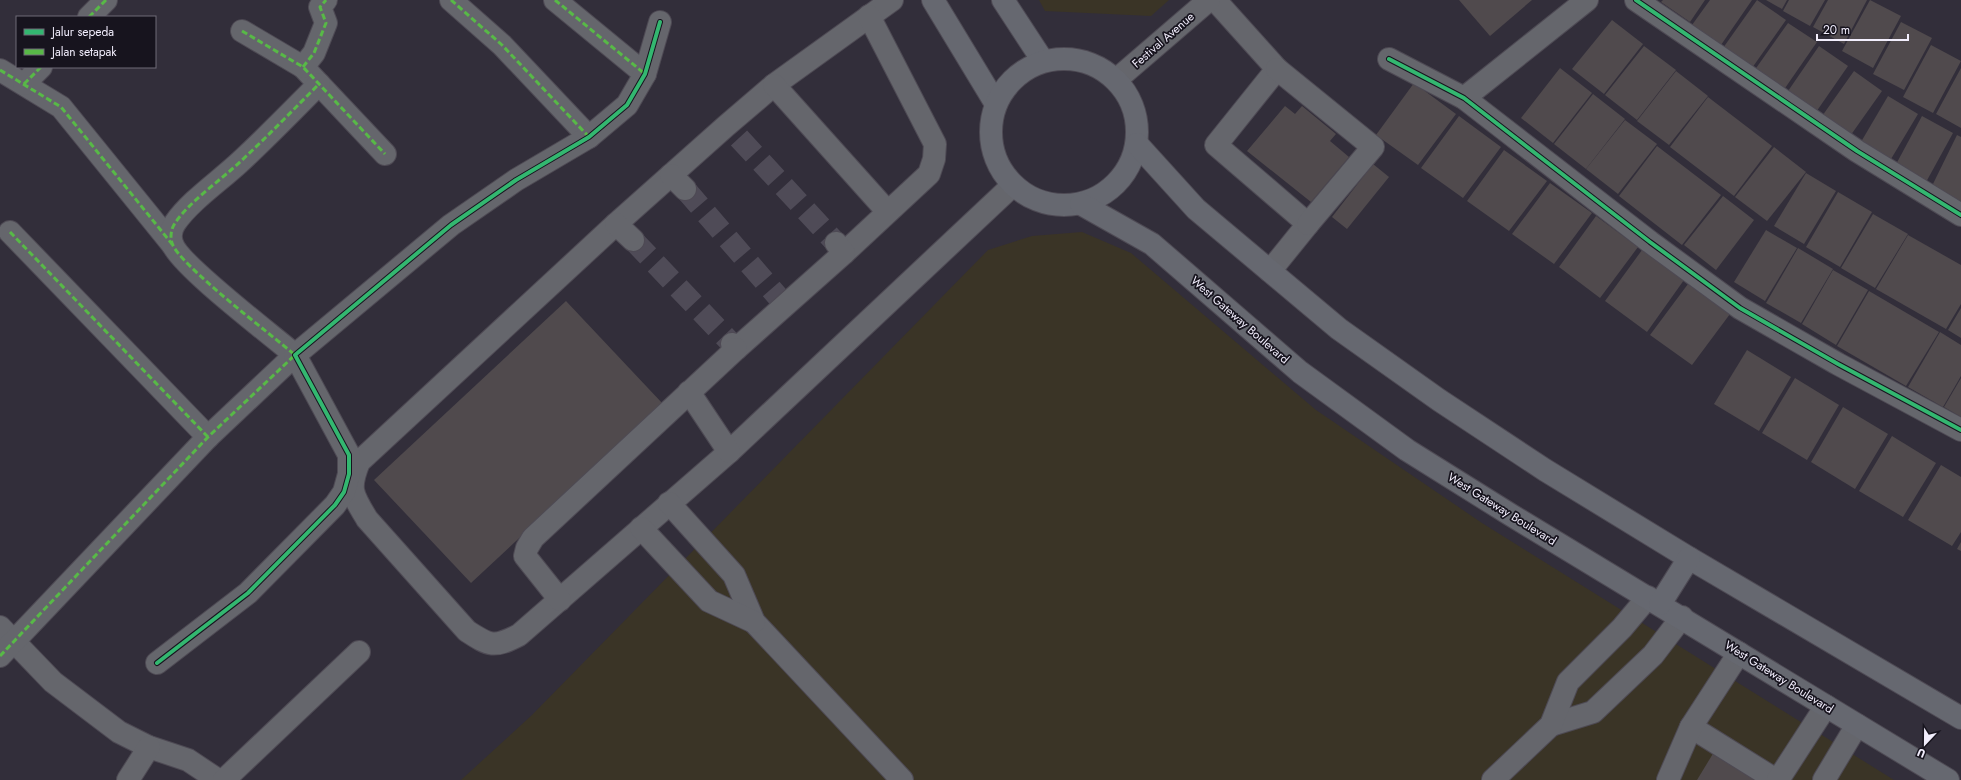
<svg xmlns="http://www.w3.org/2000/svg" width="1961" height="780" font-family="Jost,sans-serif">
<rect width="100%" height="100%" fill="#322e3a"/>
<g fill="#3a3426">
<polygon points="1039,0 1169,0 1151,16 1045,11"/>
<polygon points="1082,232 1131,253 1316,410 1482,523 1894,780 461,780 532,715 988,250 1032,236"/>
</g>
<g fill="#504a4d">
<polygon points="1459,0 1532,0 1490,36"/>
<polygon points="1663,0 1705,0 1690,22 1661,2"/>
<polygon points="1710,0 1752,0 1721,45 1692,25"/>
<polygon points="1757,0 1786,20 1752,68 1723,48"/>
<polygon points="1766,0 1787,0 1782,9"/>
<polygon points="1789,0 1825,0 1810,26 1783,11"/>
<polygon points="1828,0 1867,0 1844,44 1813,27"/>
<polygon points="1870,0 1901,16 1873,68 1842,51"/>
<polygon points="1612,20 1643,44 1604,94 1572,69"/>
<polygon points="1901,22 1932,38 1904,90 1873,74"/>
<polygon points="1788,23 1817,42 1783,91 1754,71"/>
<polygon points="1931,45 1961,61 1933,113 1903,97"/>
<polygon points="1644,46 1676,70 1637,120 1605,95"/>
<polygon points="1819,46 1848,66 1814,115 1786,94"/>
<polygon points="1560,68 1592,93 1553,143 1521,118"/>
<polygon points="1961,68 1961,128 1936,114"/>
<polygon points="1676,71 1708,96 1669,145 1637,121"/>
<polygon points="1854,71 1882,91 1848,139 1820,119"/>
<polygon points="1414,83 1456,114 1418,165 1376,135"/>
<polygon points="1593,94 1625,119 1586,169 1554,144"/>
<polygon points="1888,96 1918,114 1888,164 1858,147"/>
<polygon points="1708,97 1772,146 1734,196 1670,147"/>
<polygon points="1285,106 1295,114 1302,106 1336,134 1330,141 1349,157 1311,202 1247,151"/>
<polygon points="1459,116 1501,147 1463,198 1421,168"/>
<polygon points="1922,116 1953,133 1925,184 1894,168"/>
<polygon points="1625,120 1657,144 1618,194 1586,169"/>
<polygon points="1957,135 1961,137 1961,203 1931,188"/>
<polygon points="1657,146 1721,195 1682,245 1619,196"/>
<polygon points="1774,147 1806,172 1767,221 1735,197"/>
<polygon points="1504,150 1547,181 1509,231 1467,201"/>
<polygon points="1373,164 1389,177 1347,229 1332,217"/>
<polygon points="1806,173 1836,191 1804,244 1774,226"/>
<polygon points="1550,183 1592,213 1554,264 1512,234"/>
<polygon points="1838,192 1872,212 1840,267 1806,247"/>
<polygon points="1723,196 1754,220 1716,270 1684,245"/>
<polygon points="1873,214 1908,234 1875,288 1841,268"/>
<polygon points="1596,216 1638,247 1600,298 1559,267"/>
<polygon points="1766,230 1797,248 1765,301 1734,282"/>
<polygon points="1908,235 1961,265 1961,304 1946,329 1876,289"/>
<polygon points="1798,248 1833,269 1801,323 1766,303"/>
<polygon points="1642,250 1684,280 1647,332 1605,301"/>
<polygon points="1833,270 1868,290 1836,345 1802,324"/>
<polygon points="1688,284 1730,314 1692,365 1650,335"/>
<polygon points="1869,291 1939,332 1906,386 1837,346"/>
<polygon points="566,301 663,404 471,583 374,480"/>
<polygon points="1961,308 1961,338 1948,330"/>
<polygon points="1940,332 1961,345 1961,376 1943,407 1908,387"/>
<polygon points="1747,350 1791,377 1759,431 1714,404"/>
<polygon points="1795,378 1839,405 1807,460 1762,433"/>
<polygon points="1961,378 1961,417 1944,407"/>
<polygon points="1843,407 1888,434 1855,489 1811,462"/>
<polygon points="1892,436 1936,463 1903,517 1859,491"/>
<polygon points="1941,465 1961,477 1961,532 1952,546 1908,520"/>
<polygon points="1961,542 1961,551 1957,549"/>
<polygon points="1714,752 1756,776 1754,780 1697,780"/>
</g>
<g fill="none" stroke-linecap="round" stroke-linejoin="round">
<g stroke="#4f4b57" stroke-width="22" stroke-dasharray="22 11" stroke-linecap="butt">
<polyline points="739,138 836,243"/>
<polyline points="685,189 779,298"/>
<polyline points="633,240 732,344"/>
</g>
<g stroke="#4e4a54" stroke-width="24">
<g id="minor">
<polyline points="451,0 502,45 589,137"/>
<polyline points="555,0 645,74"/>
<path d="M 892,0 L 774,85 L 726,126 L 616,224 L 359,462 C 348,489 352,494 367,519 L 467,631 C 490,646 494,648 519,635 L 729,452 L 1013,185"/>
<polyline points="1215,0 1277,69 1216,145 1308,224 1270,271"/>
<polyline points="1636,0 1857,151 1961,215"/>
<polyline points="89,17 106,0"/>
<polyline points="242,31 303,67 385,154"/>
<polyline points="1389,59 1464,98 1650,242 1740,308 1838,364 1961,430"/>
<polyline points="303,67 314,53 326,23 320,7 326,0"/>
<polyline points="1277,69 1373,147 1308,224"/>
<polyline points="0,70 61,107 172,244"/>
<polyline points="1116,80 1209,0"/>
<polyline points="24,84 41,67"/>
<polyline points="774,85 887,211"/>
<polyline points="1464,98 1587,0"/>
<polyline points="671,175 685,189"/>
<polyline points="616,224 633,240"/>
<polyline points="10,232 208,437"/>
<polyline points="844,253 929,174 934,159 935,144 869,16"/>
<polyline points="732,344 736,349 844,253 836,243"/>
<polyline points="689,392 729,452"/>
<polyline points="669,503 734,575 754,622 902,780"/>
<polyline points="641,528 709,601 754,622"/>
<polyline points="560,600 525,556 527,548 533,538 736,349"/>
<polyline points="0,627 53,682 119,732 149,747 188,760 218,780"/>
<path d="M 0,656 L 208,437 L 295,355 C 273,336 178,264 172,243 C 170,237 171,229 175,223 C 190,201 221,180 241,161 C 268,136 293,110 319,84"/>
<polyline points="157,663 248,593 335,505 344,492 349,474 349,455 295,355 451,225 516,180 589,137 627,105 645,74 660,22"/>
<polyline points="1551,725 1593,712 1653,655 1682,617"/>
<polyline points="1691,727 1776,780"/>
<polyline points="128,780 149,747"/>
<polyline points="224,780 359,652"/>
<polyline points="1493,780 1551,725 1568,682 1622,628 1648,597"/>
<polyline points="1668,780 1691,727 1739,653"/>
<polyline points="1778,780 1826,706"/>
<polyline points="1824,780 1857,725"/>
</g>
</g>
<g stroke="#4e4a54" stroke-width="24">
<g id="major">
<polyline points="933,0 996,104"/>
<polyline points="1003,0 1043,61"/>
<circle cx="1064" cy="132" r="73"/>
<polyline points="1137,144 1196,209 1339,329 1439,400 1545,470 1689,558 1961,718"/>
<polyline points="1081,204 1152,244 1300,372 1407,450 1511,515 1948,780"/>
<polyline points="1660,604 1689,558"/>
</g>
</g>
<use href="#minor" stroke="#65666c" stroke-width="22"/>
<use href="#major" stroke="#666870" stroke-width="22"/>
<g stroke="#58b947" stroke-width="3" stroke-dasharray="6 3" stroke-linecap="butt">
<polyline points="451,0 502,45 589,137"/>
<polyline points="555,0 645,74"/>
<polyline points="89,17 106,0"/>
<polyline points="242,31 303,67 385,154"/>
<polyline points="303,67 314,53 326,23 320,7 326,0"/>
<polyline points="0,70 61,107 172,244"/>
<polyline points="24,84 41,67"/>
<polyline points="10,232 208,437"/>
<path d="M 0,656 L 208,437 L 295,355 C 273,336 178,264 172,243 C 170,237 171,229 175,223 C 190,201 221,180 241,161 C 268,136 293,110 319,84"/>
</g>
<g stroke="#17141e" stroke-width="6">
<g id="cycleway">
<polyline points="1636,0 1857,151 1961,215"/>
<polyline points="1389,59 1464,98 1650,242 1740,308 1838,364 1961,430"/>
<polyline points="157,663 248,593 335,505 344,492 349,474 349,455 295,355 451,225 516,180 589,137 627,105 645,74 660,22"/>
</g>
</g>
<use href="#cycleway" stroke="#33b770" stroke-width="4"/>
</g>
<g text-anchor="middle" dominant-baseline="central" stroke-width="3.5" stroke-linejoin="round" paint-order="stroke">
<g font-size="12" fill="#f2eefd" stroke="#17141e">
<text transform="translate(1163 40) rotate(-41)">Festival Avenue</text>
<text transform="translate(1240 320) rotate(41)">West Gateway Boulevard</text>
<text transform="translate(1502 509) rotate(32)">West Gateway Boulevard</text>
<text transform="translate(1779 677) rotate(32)">West Gateway Boulevard</text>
</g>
</g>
<rect x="16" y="16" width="140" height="52" fill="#17141e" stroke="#6f6b77"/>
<rect x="24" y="29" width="20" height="6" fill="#33b770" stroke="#6f6b77"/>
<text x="52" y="36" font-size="12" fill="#f2eefd">Jalur sepeda</text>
<rect x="24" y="49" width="20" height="6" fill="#58b947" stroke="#6f6b77"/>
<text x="52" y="56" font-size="12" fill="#f2eefd">Jalan setapak</text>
<g transform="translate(1925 744) rotate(202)" stroke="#17141e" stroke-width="3" paint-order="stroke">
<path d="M0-3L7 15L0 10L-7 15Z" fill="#f2eefd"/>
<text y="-6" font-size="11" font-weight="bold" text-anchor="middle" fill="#f2eefd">U</text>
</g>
<path d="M1817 34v6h91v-6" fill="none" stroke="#f2eefd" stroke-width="2"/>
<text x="1823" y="34" font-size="12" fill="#f2eefd" stroke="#17141e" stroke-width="3" paint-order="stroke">20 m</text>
</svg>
